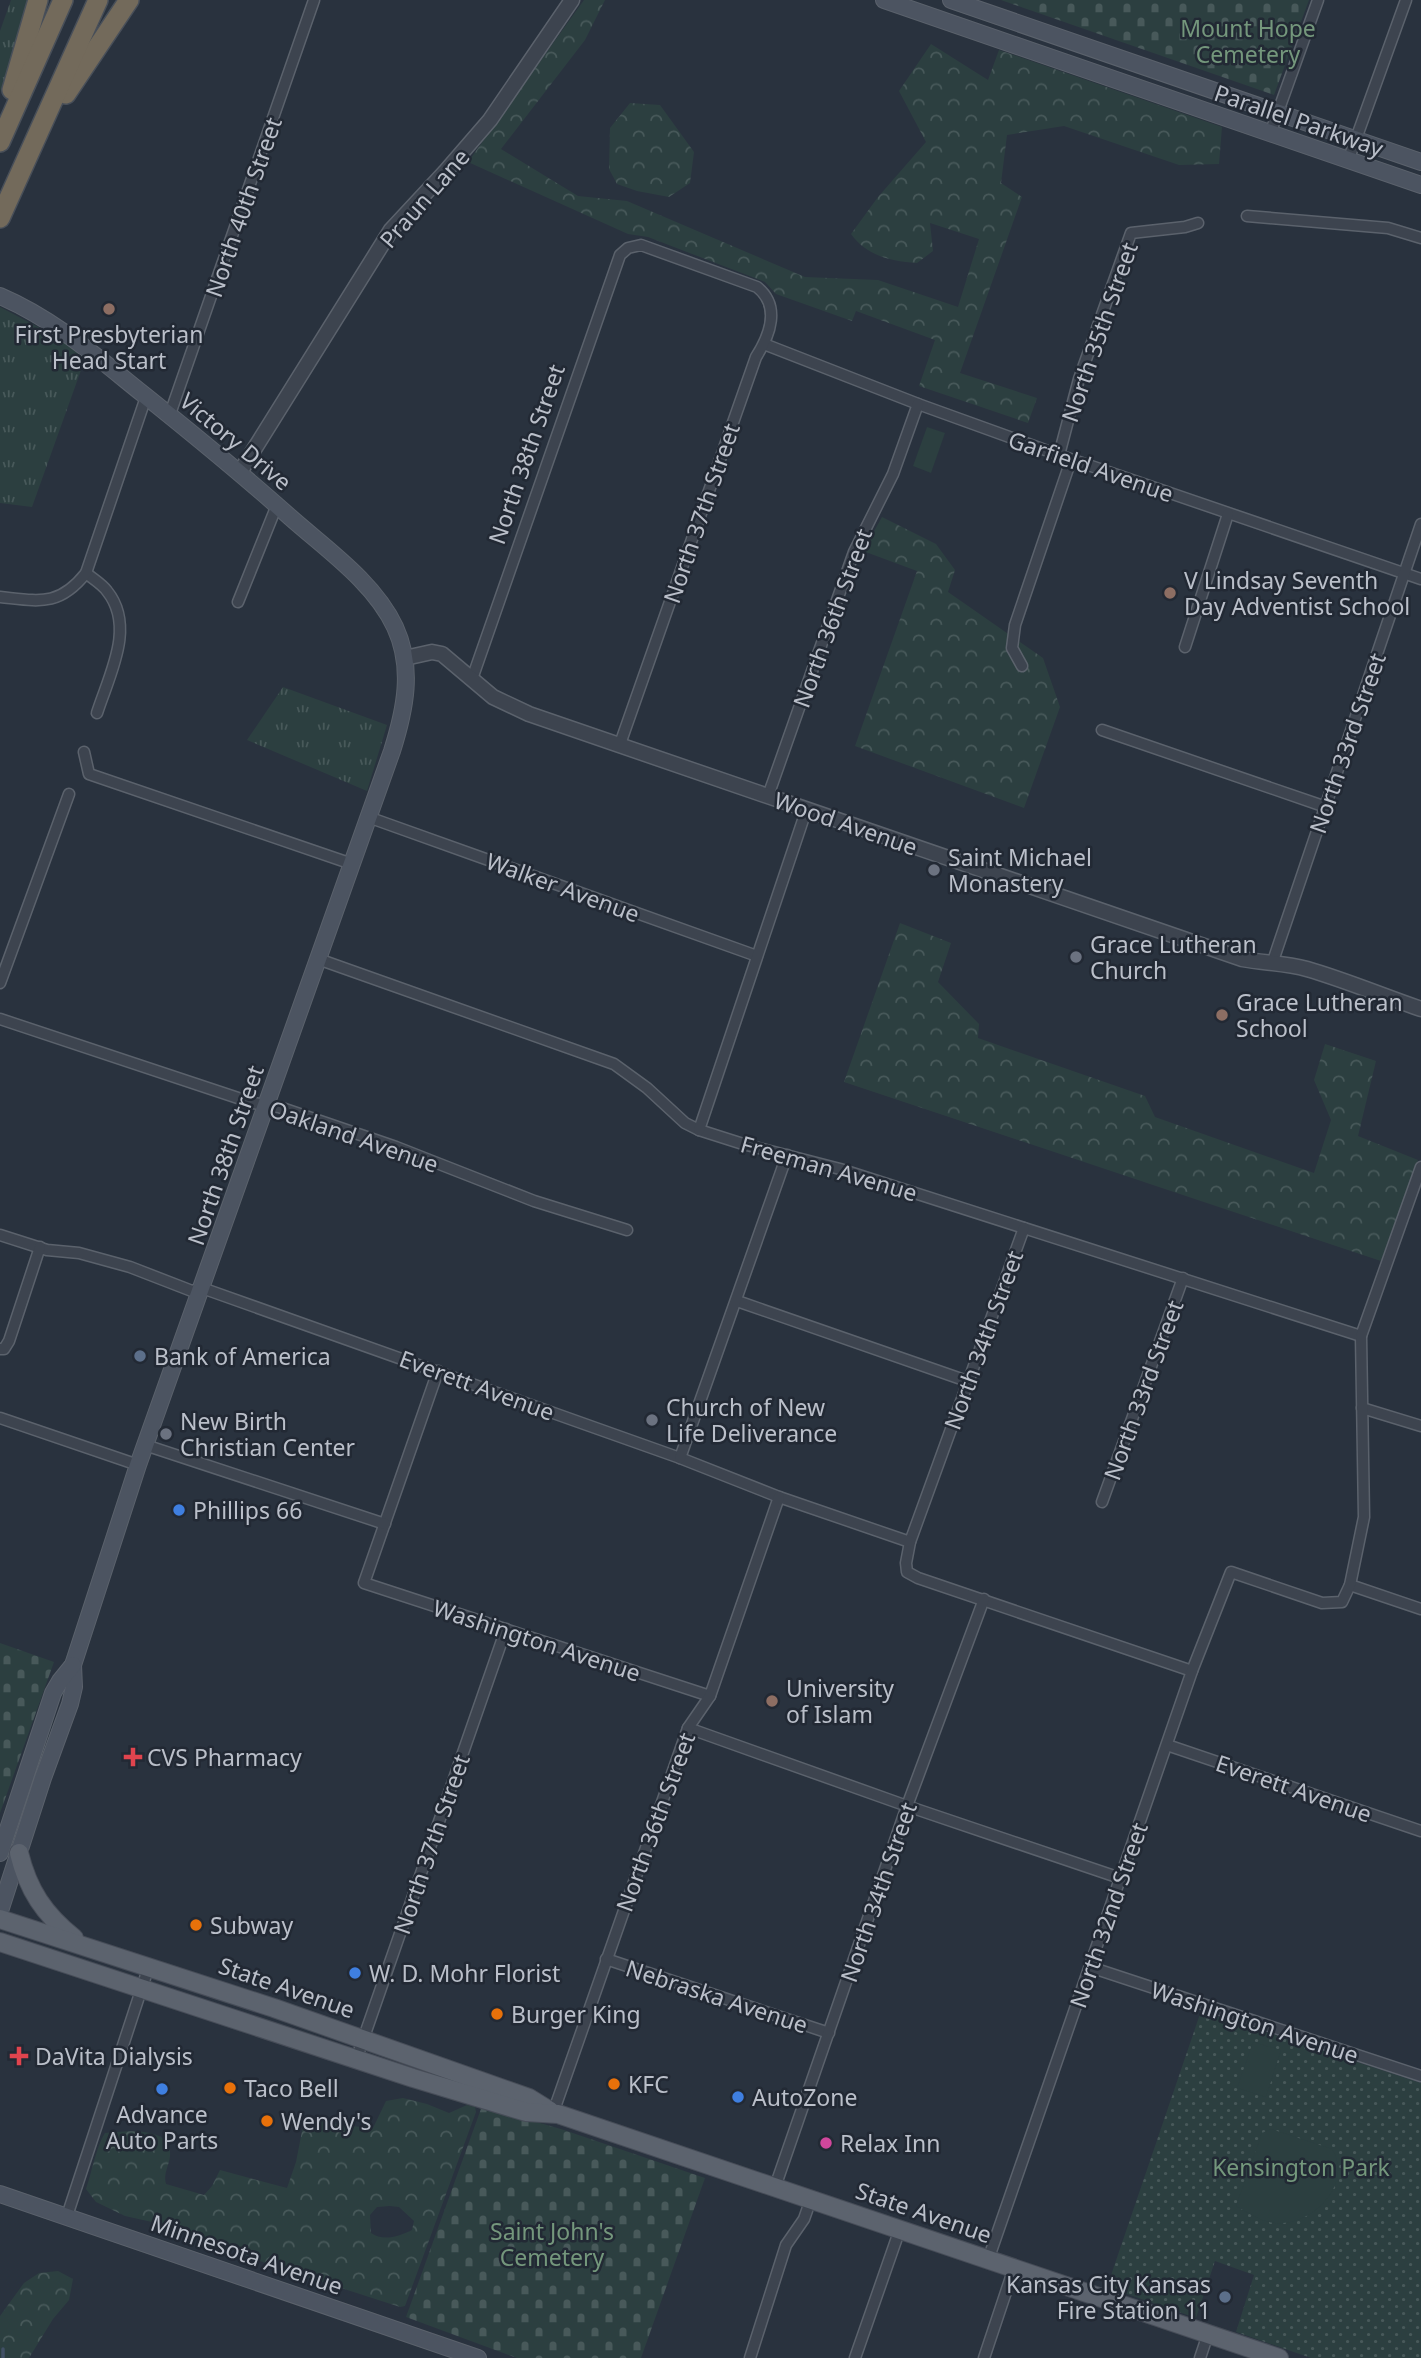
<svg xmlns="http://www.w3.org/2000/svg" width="1421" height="2358" font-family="'Noto Sans',sans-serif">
<defs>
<pattern id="grass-tufts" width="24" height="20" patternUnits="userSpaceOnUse" patternTransform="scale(1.75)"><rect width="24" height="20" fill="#2c3f40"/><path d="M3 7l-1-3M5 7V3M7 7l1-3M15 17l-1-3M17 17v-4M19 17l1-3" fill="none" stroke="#48595a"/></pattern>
<pattern id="forest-crowns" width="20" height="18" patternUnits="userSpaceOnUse" patternTransform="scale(1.75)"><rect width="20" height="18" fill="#2c3f40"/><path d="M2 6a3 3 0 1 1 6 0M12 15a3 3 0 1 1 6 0" fill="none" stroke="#48595a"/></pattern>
<pattern id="cemetery-stones" width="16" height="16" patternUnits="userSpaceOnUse" patternTransform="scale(1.75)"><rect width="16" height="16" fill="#2c3f40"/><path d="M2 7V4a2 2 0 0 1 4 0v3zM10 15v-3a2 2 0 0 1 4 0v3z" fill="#48595a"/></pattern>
<pattern id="park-dots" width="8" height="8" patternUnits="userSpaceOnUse" patternTransform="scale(1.75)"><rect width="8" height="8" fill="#2c3f40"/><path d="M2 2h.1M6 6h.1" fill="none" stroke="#48595a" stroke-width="1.8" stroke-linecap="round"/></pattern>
</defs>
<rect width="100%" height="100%" fill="#29323e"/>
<g fill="url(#grass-tufts)">
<polygon points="11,0 30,0 0,92 0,31"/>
<polygon points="0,307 59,338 85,359 32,507 0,503"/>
<polygon points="283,687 387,725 367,791 247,740"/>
</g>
<g fill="url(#forest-crowns)" fill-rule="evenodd">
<path d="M 584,0 L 605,0 L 585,40 L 501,149 L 578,196 L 627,201 L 805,277 L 878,280 L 958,307 L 979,239 L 930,223 L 933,251 L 917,263 C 890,261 867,256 851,234 L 878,197 L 926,142 L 899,91 L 931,44 L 988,80 L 999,50 L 1222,127 L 1219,164 L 1179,165 L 1064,126 L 1007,135 L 1001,183 L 1022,197 L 960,373 L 1037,398 L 1028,423 L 919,386 L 935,340 L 856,311 L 852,321 L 776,294 L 765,282 L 648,237 L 628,234 L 468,162 Z"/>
<polygon points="630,103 660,105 694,152 690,183 669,197 637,191 617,184 609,169 610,128"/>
<polygon points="882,517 936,544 955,570 948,592 1043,658 1060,707 1024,808 855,746 917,571 863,551"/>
<polygon points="900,923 951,943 938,982 979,1024 978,1038 1145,1096 1155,1117 1314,1173 1331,1120 1314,1080 1325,1044 1376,1061 1358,1136 1418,1160 1381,1261 844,1082"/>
<path d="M 403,2098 L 427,2104 L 449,2113 L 467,2105 L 475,2107 L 476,2112 L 405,2306 L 400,2307 L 270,2265 L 179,2228 L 125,2216 L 96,2202 L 86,2189 C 92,2172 96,2147 105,2133 C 124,2131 173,2125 170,2156 C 169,2166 163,2174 166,2184 L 204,2195 L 212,2186 L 220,2170 L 287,2188 L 296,2162 L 303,2126 L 311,2119 L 340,2125 L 373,2128 L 386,2101 ZM 390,2206 L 399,2207 L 414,2221 L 412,2230 C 400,2236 383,2242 371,2233 L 370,2215 L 377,2207 Z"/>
<polygon points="58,2271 73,2279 69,2300 53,2319 29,2358 0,2358 0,2316 24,2283 39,2273"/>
</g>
<g fill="url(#cemetery-stones)">
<polygon points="1001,0 1309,0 1274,95"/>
<polygon points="0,1643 54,1662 0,1813"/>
<polygon points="482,2106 564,2130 705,2178 641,2358 517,2358 406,2317"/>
</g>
<polygon fill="url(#park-dots)" points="1201,2011 1421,2083 1421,2358 1311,2358 1236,2332 1254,2275 1215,2261 1196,2318 1107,2287"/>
<g fill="#2c3f40">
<polygon points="927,427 945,433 931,473 913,466"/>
<polygon points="1253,2042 1281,2050 1266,2097 1237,2088"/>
<path d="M 1271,2129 L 1332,2149 C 1354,2184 1312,2227 1275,2223 C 1262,2222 1248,2213 1236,2206 L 1262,2133 Z"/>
</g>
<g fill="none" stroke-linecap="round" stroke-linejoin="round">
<polyline stroke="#415065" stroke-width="3.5" points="3,2349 3,2358"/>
<g stroke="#5b626c" stroke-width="13">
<g id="minor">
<polyline points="1270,134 1318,0"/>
<polyline points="1348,161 1406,0"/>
<polyline points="1247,216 1388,228 1421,238"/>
<polyline points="764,344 918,404 1059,455 1421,579"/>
<polyline points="170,414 314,0"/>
<polyline points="1059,455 1079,379 1131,233 1185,227 1198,223"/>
<path d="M 86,573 C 93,579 102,584 107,591 C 136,627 109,675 97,713"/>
<path d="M 0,597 C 39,601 59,607 86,573 L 146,397"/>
<polyline points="238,602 277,505"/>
<polyline points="1185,647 1228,514"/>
<polyline points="1022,666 1012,648 1015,625 1071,460"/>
<path d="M 472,679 L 620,255 L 628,248 L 641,245 L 757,287 C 781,306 770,335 756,357 L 620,744"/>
<polyline points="1102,730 1326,807"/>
<polyline points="84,752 89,774 352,864"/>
<polyline points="768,796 854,552 893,474 918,404"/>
<polyline points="368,817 757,956"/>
<polyline points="318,959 614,1064 647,1088 685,1123 699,1130 743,1144 840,1169 1361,1336"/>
<polyline points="1273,961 1421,524"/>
<polyline points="0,983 69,794"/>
<polyline points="0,1019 253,1103 279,1107 396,1147 534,1201 627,1230"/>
<polyline points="699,1130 806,811"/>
<polyline points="1024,1228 910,1542 906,1563 907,1572 918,1578 1192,1671"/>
<polyline points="0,1235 47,1250 79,1253 130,1267 192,1291 202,1288 680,1458 779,1497 910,1542"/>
<polyline points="737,1301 967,1381"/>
<polyline points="0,1349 4,1349 9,1341 40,1247"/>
<polyline points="438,1371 364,1583 710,1696"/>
<polyline points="1362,1408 1421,1426"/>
<polyline points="0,1418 138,1465"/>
<polyline points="145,1445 385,1524"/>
<polyline points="680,1458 787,1155"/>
<polyline points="1102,1502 1183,1278"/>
<polyline points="1350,1585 1421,1609"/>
<polyline points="688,1728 907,1806 1120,1878"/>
<polyline points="1167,1745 1421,1831"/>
<polyline points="606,1959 829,2033"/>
<polyline points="1090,1967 1421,2076"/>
<polyline points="356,2060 506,1629"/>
<polyline points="553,2113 688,1728 710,1696 779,1497"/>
<polyline points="775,2187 907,1806 984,1599"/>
<polyline points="67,2216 149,1966"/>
<polyline points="988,2260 1192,1671 1231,1572 1322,1603 1342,1602 1350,1585 1364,1517 1361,1336 1421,1167"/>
<polyline points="750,2358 786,2245 804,2219 811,2199"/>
<polyline points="855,2358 900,2229"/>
<polyline points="984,2358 1014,2268"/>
<polyline points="1200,2358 1208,2334"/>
</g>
</g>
<g stroke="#5b626c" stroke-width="17">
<g id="tertiary">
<polyline points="240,472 391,230 445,172 490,120 572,0"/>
<path d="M 405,658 L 432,652 L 442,654 L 493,697 L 529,714 L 1242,959 C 1264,963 1285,963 1307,969 C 1345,980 1383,996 1421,1009"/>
</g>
</g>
<g stroke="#5b626c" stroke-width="18">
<g id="secondary">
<polyline points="884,0 1421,185"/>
<polyline points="951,0 1421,162"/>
<path d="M 0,296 C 54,319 98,358 143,394 C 193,434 242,474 290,517 C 326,549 374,582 395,627 C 414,668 405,710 392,751 L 138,1465 L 73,1665 L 74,1687 L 70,1704 L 43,1778 L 0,1911"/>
<polyline points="0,1853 53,1693 60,1681 73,1665"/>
<polyline points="0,2194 478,2358"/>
</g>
</g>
<g stroke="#474d58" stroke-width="20">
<g id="primary">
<path d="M 19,1853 C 28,1890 44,1914 74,1938"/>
<polyline points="0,1919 274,2008 529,2098 550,2111"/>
<polyline points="0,1942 413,2078 526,2112 558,2114 1279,2358"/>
</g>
</g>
<g stroke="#484f59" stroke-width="22">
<g id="motorway">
<polyline points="12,90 38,0"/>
<polyline points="66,94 129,0"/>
<polyline points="0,142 63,0"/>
<polyline points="0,218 98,0"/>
</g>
</g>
<use href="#minor" stroke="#3d444f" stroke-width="10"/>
<use href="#tertiary" stroke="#3d444f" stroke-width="14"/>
<use href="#secondary" stroke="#4c5461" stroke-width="16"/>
<use href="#primary" stroke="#5c636e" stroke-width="18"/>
<use href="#motorway" stroke="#736a5b" stroke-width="19"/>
</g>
<g fill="#8d6e63" stroke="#222934" stroke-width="2.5">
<circle cx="109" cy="309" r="7"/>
<circle cx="1170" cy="593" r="7"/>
<circle cx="1222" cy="1015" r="7"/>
<circle cx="772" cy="1701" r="7"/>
</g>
<g fill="#6b7280" stroke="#222934" stroke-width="2.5">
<circle cx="934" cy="870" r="7"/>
<circle cx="1076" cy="957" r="7"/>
<circle cx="652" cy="1420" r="7"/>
<circle cx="166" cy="1434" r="7"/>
</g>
<g fill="#5c6f8a" stroke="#222934" stroke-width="2.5">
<circle cx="140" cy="1356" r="7"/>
<circle cx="1225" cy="2297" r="7"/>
</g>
<g fill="#3f7fe0" stroke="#222934" stroke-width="2.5">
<circle cx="179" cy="1510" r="7"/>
<circle cx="355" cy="1973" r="7"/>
<circle cx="162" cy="2089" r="7"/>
<circle cx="738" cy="2097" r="7"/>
</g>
<g fill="#e0444e" stroke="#222934" stroke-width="2.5">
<path d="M129.5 1746.5h7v7h7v7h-7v7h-7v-7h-7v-7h7z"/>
<path d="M15.5 2045.5h7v7h7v7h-7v7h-7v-7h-7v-7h7z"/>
</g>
<g fill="#e8710a" stroke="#222934" stroke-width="2.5">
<circle cx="196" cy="1925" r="7"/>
<circle cx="497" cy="2014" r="7"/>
<circle cx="614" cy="2084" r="7"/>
<circle cx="230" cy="2088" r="7"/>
<circle cx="267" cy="2121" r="7"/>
</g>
<circle fill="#d1479c" stroke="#222934" stroke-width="2.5" cx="826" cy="2143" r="7"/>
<g text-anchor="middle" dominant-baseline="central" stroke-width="5" stroke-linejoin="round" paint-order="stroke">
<g font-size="23" fill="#74977c" stroke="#222934">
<text x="1248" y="28">Mount Hope<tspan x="1248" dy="26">Cemetery</tspan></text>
<text x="1301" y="2167">Kensington Park</text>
<text x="552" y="2231">Saint John's<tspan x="552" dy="26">Cemetery</tspan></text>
</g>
<g font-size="23" fill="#babfc9" stroke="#222934">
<text transform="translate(1299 120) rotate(19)">Parallel Parkway</text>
<text transform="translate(424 198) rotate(-49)">Praun Lane</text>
<text transform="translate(243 207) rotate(-71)">North 40th Street</text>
<text transform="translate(1099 332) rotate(-71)">North 35th Street</text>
<text transform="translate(236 441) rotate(40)">Victory Drive</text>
<text transform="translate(526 454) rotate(-71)">North 38th Street</text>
<text transform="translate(1091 466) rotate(19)">Garfield Avenue</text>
<text transform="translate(701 513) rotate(-71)">North 37th Street</text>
<text transform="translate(832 618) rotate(-70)">North 36th Street</text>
<text transform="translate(1347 743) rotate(-71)">North 33rd Street</text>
<text transform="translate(846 823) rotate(19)">Wood Avenue</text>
<text transform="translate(563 887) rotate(20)">Walker Avenue</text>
<text transform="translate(354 1136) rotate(19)">Oakland Avenue</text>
<text transform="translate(225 1155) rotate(-71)">North 38th Street</text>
<text transform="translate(829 1168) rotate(16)">Freeman Avenue</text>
<text transform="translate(983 1340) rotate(-70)">North 34th Street</text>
<text transform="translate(477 1385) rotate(20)">Everett Avenue</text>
<text transform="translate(1143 1390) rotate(-70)">North 33rd Street</text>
<text transform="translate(537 1640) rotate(18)">Washington Avenue</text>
<text transform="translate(1294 1788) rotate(19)">Everett Avenue</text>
<text transform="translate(655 1822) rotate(-70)">North 36th Street</text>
<text transform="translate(431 1844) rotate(-71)">North 37th Street</text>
<text transform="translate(878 1892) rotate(-71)">North 34th Street</text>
<text transform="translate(1108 1915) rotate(-71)">North 32nd Street</text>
<text transform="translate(287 1987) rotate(19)">State Avenue</text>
<text transform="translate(717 1996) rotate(18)">Nebraska Avenue</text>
<text transform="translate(1255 2022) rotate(18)">Washington Avenue</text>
<text transform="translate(924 2212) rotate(19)">State Avenue</text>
<text transform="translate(247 2254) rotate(19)">Minnesota Avenue</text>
</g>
<g font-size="23" fill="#babfc9" stroke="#222934" text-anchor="start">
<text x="109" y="334" text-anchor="middle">First Presbyterian<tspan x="109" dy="26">Head Start</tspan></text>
<text x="1184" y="580">V Lindsay Seventh<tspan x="1184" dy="26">Day Adventist School</tspan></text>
<text x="948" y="857">Saint Michael<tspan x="948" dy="26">Monastery</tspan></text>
<text x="1090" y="944">Grace Lutheran<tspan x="1090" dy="26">Church</tspan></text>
<text x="1236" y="1002">Grace Lutheran<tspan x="1236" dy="26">School</tspan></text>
<text x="154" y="1356">Bank of America</text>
<text x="666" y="1407">Church of New<tspan x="666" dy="26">Life Deliverance</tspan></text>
<text x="180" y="1421">New Birth<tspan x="180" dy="26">Christian Center</tspan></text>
<text x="193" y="1510">Phillips 66</text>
<text x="786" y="1688">University<tspan x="786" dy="26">of Islam</tspan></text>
<text x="147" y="1757">CVS Pharmacy</text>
<text x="210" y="1925">Subway</text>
<text x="369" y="1973">W. D. Mohr Florist</text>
<text x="511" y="2014">Burger King</text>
<text x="35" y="2056">DaVita Dialysis</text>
<text x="628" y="2084">KFC</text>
<text x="244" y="2088">Taco Bell</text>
<text x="752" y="2097">AutoZone</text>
<text x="162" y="2114" text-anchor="middle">Advance<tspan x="162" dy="26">Auto Parts</tspan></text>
<text x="281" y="2121">Wendy's</text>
<text x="840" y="2143">Relax Inn</text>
<text x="1211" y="2284" text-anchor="end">Kansas City Kansas<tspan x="1211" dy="26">Fire Station 11</tspan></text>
</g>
</g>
</svg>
